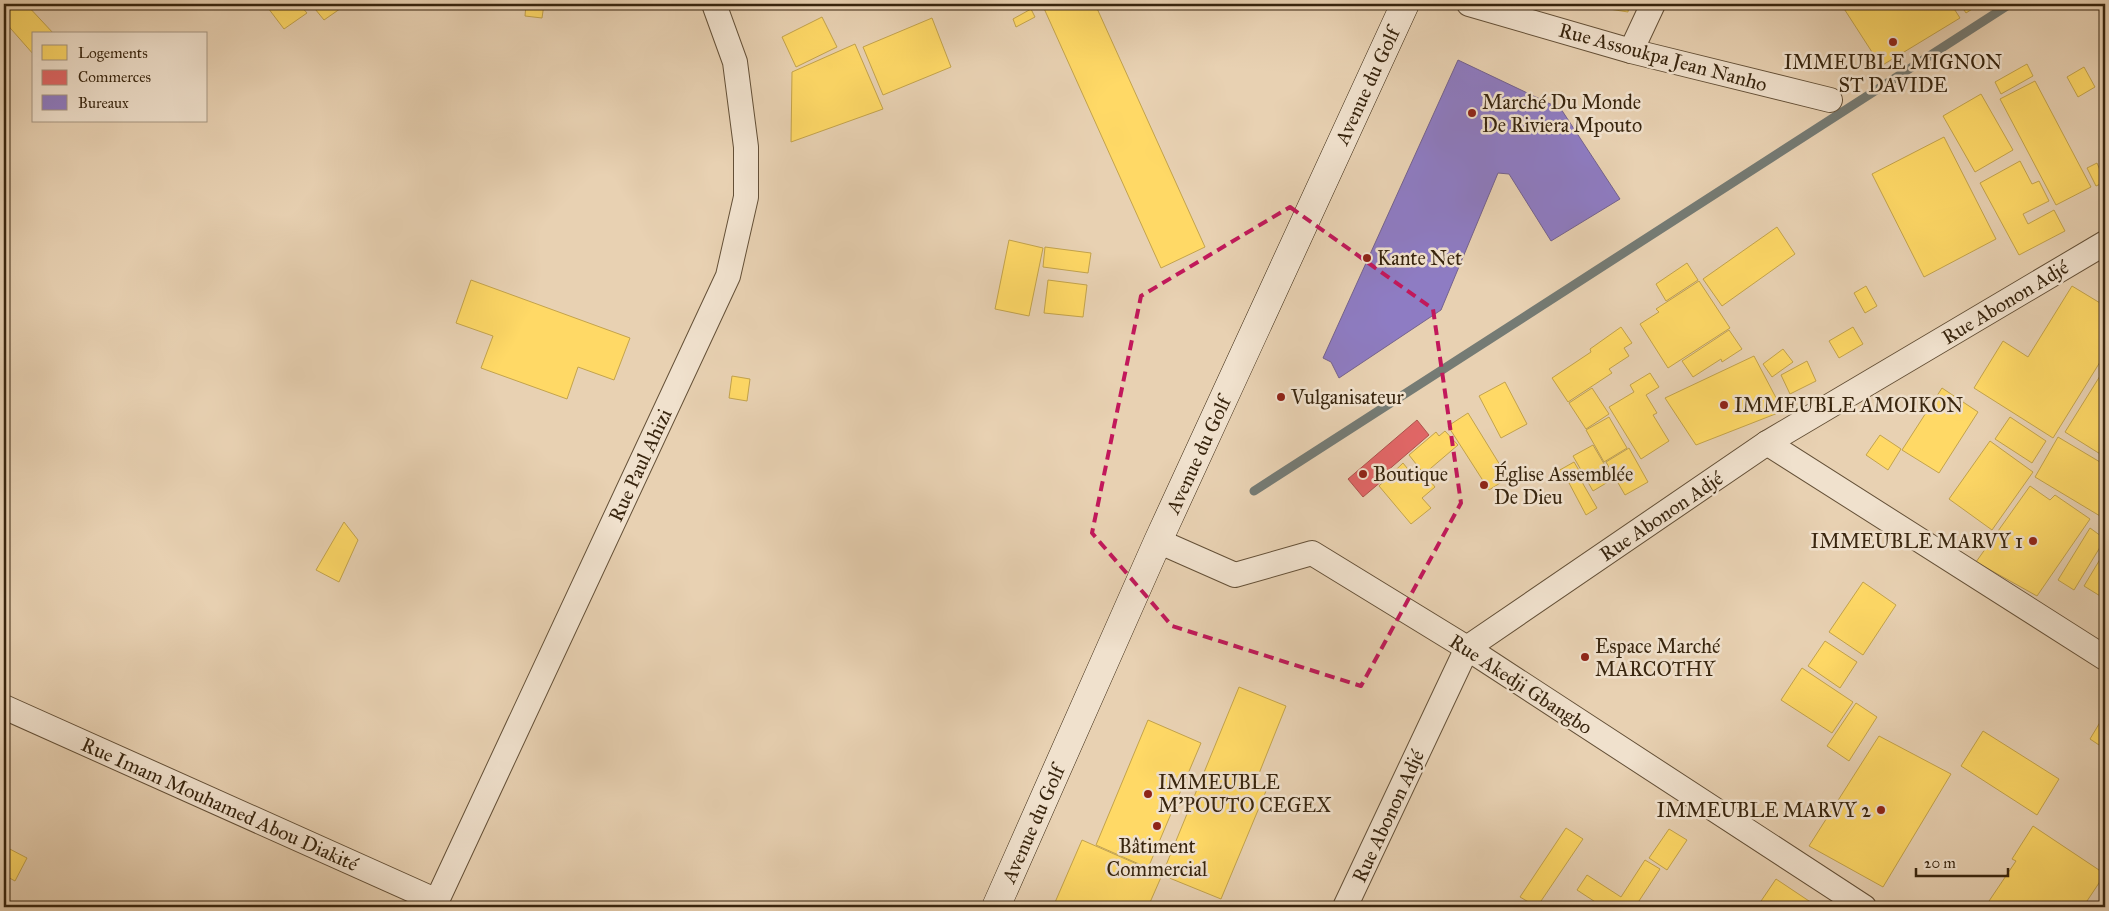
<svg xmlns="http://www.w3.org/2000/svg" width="2109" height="911" font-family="'IM FELL Great Primer',serif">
<rect width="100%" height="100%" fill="#e8d1b2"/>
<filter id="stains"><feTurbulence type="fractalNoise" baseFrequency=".004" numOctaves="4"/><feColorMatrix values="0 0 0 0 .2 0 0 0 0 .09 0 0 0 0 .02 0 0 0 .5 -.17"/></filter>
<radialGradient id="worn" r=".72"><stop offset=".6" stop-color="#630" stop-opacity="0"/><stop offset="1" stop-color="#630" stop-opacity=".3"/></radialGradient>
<g fill="#ffd966" stroke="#c3a34c">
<polygon points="4,4 26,4 54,34 34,34 34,55 4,21"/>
<polygon points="265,4 299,4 307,13 284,29"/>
<polygon points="311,4 347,4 324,20"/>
<polygon points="526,4 544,4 542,18 525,16"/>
<polygon points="1042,4 1095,4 1205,247 1161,268"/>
<polygon points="1578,4 1629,4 1628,12"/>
<polygon points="1841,4 1951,4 1960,18 1881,66"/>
<polygon points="1960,4 1980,4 1966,13"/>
<polygon points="1031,9 1035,17 1016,27 1013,19"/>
<polygon points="822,17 837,47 796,67 782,37"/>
<polygon points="932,18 951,67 883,95 863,47"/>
<polygon points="855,44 883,109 791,142 792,72"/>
<polygon points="2027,64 2033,76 2001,94 1995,82"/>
<polygon points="2084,67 2095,87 2078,97 2067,77"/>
<polygon points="2035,81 2091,187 2056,205 2000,99"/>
<polygon points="1981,94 2013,150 1975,172 1943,116"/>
<polygon points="1944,137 1996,239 1924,277 1872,174"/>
<polygon points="2020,161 2032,184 2039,181 2049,201 2023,214 2028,224 2054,210 2065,231 2019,255 1980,183"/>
<polygon points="2097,163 2105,182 2096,186 2087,168"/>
<polygon points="1777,227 1795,254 1722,306 1703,279"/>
<polygon points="1009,240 1043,248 1029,316 995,309"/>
<polygon points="1045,247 1091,253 1088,273 1043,267"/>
<polygon points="1687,263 1698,280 1666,301 1656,284"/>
<polygon points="471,280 630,338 614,380 578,367 567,399 481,368 493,336 456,323"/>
<polygon points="1048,280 1087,285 1083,317 1044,313"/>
<polygon points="1699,281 1730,328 1668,368 1640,324 1659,312 1656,309"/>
<polygon points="1866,286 1877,306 1865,313 1854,293"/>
<polygon points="2072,286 2105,306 2105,354 2053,438 1974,388 2003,341 2028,357"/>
<polygon points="1621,327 1632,343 1624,348 1629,356 1609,369 1612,373 1568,402 1552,378 1591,352 1590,349"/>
<polygon points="1853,327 1863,344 1839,358 1829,341"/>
<polygon points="1729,330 1742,349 1722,362 1721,359 1693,377 1682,361"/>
<polygon points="1783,349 1793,362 1772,377 1763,364"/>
<polygon points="1754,356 1783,411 1696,445 1665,398"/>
<polygon points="1807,361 1816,381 1790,394 1781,375"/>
<polygon points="2105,368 2105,457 2065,432"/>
<polygon points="1650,373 1659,387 1646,395 1657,413 1653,415 1669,441 1641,459 1609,407 1634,392 1630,385"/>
<polygon points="732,376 750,379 747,401 729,398"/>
<polygon points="1505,382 1527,424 1501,438 1479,396"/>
<polygon points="1592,388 1609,414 1586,429 1569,403"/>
<polygon points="1942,388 1978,412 1939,473 1902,450"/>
<polygon points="1468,413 1508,478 1489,490 1448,426"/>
<polygon points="1609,417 1627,448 1604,462 1586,430"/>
<polygon points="2010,417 2046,441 2032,463 1995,439"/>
<polygon points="1445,431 1458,445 1424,474 1409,455 1436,432 1439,436"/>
<polygon points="1880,435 1901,449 1888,470 1866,455"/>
<polygon points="2058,437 2105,465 2105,519 2035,477"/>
<polygon points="1990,441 2033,472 1992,530 1949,499"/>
<polygon points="1593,445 1613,479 1593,491 1573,456"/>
<polygon points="1629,448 1648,482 1625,495 1606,462"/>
<polygon points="1574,462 1580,472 1564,481 1558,471"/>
<polygon points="1403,463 1419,483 1427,477 1435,487 1422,498 1431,508 1411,524 1379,486"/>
<polygon points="1579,477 1597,508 1586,515 1569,483"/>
<polygon points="2030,486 2050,500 2055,495 2090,519 2037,596 1976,562"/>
<polygon points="344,522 358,540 339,582 316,570"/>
<polygon points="2090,528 2105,539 2074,590 2058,580"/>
<polygon points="2105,551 2105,599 2084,586"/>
<polygon points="1863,582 1896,605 1863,655 1829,632"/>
<polygon points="1825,641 1857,662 1840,688 1808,666"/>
<polygon points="1802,668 1853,702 1832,733 1781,700"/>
<polygon points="1239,687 1286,706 1254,786 1266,791 1221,899 1162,875"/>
<polygon points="1856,703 1877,717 1849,761 1827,746"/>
<polygon points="2105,714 2105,749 2090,739"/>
<polygon points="1148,720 1201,743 1148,868 1096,845"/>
<polygon points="1983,731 2059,779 2037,815 1961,766"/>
<polygon points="1879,736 1951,774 1883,887 1809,846"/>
<polygon points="2033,826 2105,874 2083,907 1985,907 2016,861 2012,859"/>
<polygon points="1566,828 1583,839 1537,907 1520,897"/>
<polygon points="1669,829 1687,840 1667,870 1649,858"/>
<polygon points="1082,840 1162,875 1148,907 1053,907"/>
<polygon points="4,846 27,858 15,881 4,875"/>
<polygon points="1645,860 1660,869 1635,907 1603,907 1577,890 1587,875 1621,897"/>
<polygon points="1776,879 1818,907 1757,907"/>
</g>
<polygon fill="#e06666" stroke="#ae524c" points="1417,420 1429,435 1386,472 1389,475 1363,497 1348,479"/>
<polygon fill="#8e7cc3" stroke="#74628d" points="1458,60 1561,109 1620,199 1551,241 1509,174 1498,173 1441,310 1339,378 1331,362 1323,358"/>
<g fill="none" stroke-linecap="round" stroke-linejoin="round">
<polyline stroke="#757b74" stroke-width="9" points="1254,491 2010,4"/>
<g stroke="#645037" stroke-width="26">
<g id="minor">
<polyline points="1469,4 1631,51 1830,100"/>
<polyline points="1631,51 1653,4"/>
<polyline points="1767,443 2105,658"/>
<polyline points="1158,541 1235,575 1312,553 1467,648 1864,907"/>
<polyline points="4,707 437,901"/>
<polyline points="434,907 728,276 746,197 746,147 735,62 714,4"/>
<polyline points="1345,907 1467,648 1767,443 2105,243"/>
</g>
</g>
<g stroke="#38250e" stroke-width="29">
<polyline id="secondary" points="996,907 1158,541 1405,4"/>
</g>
<use href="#minor" stroke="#f0e1cd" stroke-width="24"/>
<use href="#secondary" stroke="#f0e1cd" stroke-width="28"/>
</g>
<path fill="none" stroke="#c2185b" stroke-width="4" stroke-dasharray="10 6" stroke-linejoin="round" d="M 1290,207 L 1433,309 L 1461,503 L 1361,686 L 1172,626 L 1092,533 L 1141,296 Z"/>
<g fill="#8f2418" stroke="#f0e1cd" stroke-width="2">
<circle cx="1893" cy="42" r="5"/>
<circle cx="1472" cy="113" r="5"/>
<circle cx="1367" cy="258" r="5"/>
<circle cx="1281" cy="397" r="5"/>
<circle cx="1724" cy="405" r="5"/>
<circle cx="1363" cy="474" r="5"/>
<circle cx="1484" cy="485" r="5"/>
<circle cx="2033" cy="541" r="5"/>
<circle cx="1585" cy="657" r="5"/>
<circle cx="1148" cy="794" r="5"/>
<circle cx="1881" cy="810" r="5"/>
<circle cx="1157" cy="826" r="5"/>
</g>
<g text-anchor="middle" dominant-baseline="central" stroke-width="5" stroke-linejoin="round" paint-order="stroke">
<g font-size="20" fill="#38250e" stroke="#f0e1cd">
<text transform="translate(1663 57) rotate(15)">Rue Assoukpa Jean Nanho</text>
<text transform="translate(1367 86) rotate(-65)">Avenue du Golf</text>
<text transform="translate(2005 302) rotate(-31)">Rue Abonon Adjé</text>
<text transform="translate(1198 455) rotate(-65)">Avenue du Golf</text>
<text transform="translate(640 465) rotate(-65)">Rue Paul Ahizi</text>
<text transform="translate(1661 516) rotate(-34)">Rue Abonon Adjé</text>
<text transform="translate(1521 684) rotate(33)">Rue Akedji Gbangbo</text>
<text transform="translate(220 804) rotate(24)">Rue Imam Mouhamed Abou Diakité</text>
<text transform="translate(1388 816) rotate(-65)">Rue Abonon Adjé</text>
<text transform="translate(1033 824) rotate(-66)">Avenue du Golf</text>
</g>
<g font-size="20" fill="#38250e" stroke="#f0e1cd" text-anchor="start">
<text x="1893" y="62" text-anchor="middle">IMMEUBLE MIGNON<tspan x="1893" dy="23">ST DAVIDE</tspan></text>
<text x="1482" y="102">Marché Du Monde<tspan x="1482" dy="23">De Riviera Mpouto</tspan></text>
<text x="1377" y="258">Kante Net</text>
<text x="1291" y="397">Vulganisateur</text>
<text x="1734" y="405">IMMEUBLE AMOIKON</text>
<text x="1373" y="474">Boutique</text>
<text x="1494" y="474">Église Assemblée<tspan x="1494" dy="23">De Dieu</tspan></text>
<text x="2023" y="541" text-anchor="end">IMMEUBLE MARVY 1</text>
<text x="1595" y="646">Espace Marché<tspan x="1595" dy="23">MARCOTHY</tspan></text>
<text x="1158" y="782">IMMEUBLE<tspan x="1158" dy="23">M'POUTO CEGEX</tspan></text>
<text x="1871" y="810" text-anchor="end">IMMEUBLE MARVY 2</text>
<text x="1157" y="846" text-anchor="middle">Bâtiment<tspan x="1157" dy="23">Commercial</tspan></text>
</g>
</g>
<rect width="2109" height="911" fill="none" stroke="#e8d1b2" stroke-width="20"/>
<rect x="5" y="5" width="2099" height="901" fill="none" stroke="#38250e" stroke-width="2.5"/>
<rect x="10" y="10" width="2089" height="891" fill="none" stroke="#38250e"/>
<rect x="32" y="32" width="175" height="90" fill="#f0e1cd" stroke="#a69681"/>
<rect x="42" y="45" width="25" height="15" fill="#ffd966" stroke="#a69681"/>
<text x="78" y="58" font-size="15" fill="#38250e">Logements</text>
<rect x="42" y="70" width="25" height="15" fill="#e06666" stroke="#a69681"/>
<text x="78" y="82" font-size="15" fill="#38250e">Commerces</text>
<rect x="42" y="95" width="25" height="15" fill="#8e7cc3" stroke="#a69681"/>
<text x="78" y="108" font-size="15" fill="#38250e">Bureaux</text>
<path d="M1916 868v8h92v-8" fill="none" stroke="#38250e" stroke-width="2.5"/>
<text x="1924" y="868" font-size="15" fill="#38250e" stroke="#f0e1cd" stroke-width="4" paint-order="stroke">20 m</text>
<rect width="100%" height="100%" filter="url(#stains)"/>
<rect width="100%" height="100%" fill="url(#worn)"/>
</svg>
